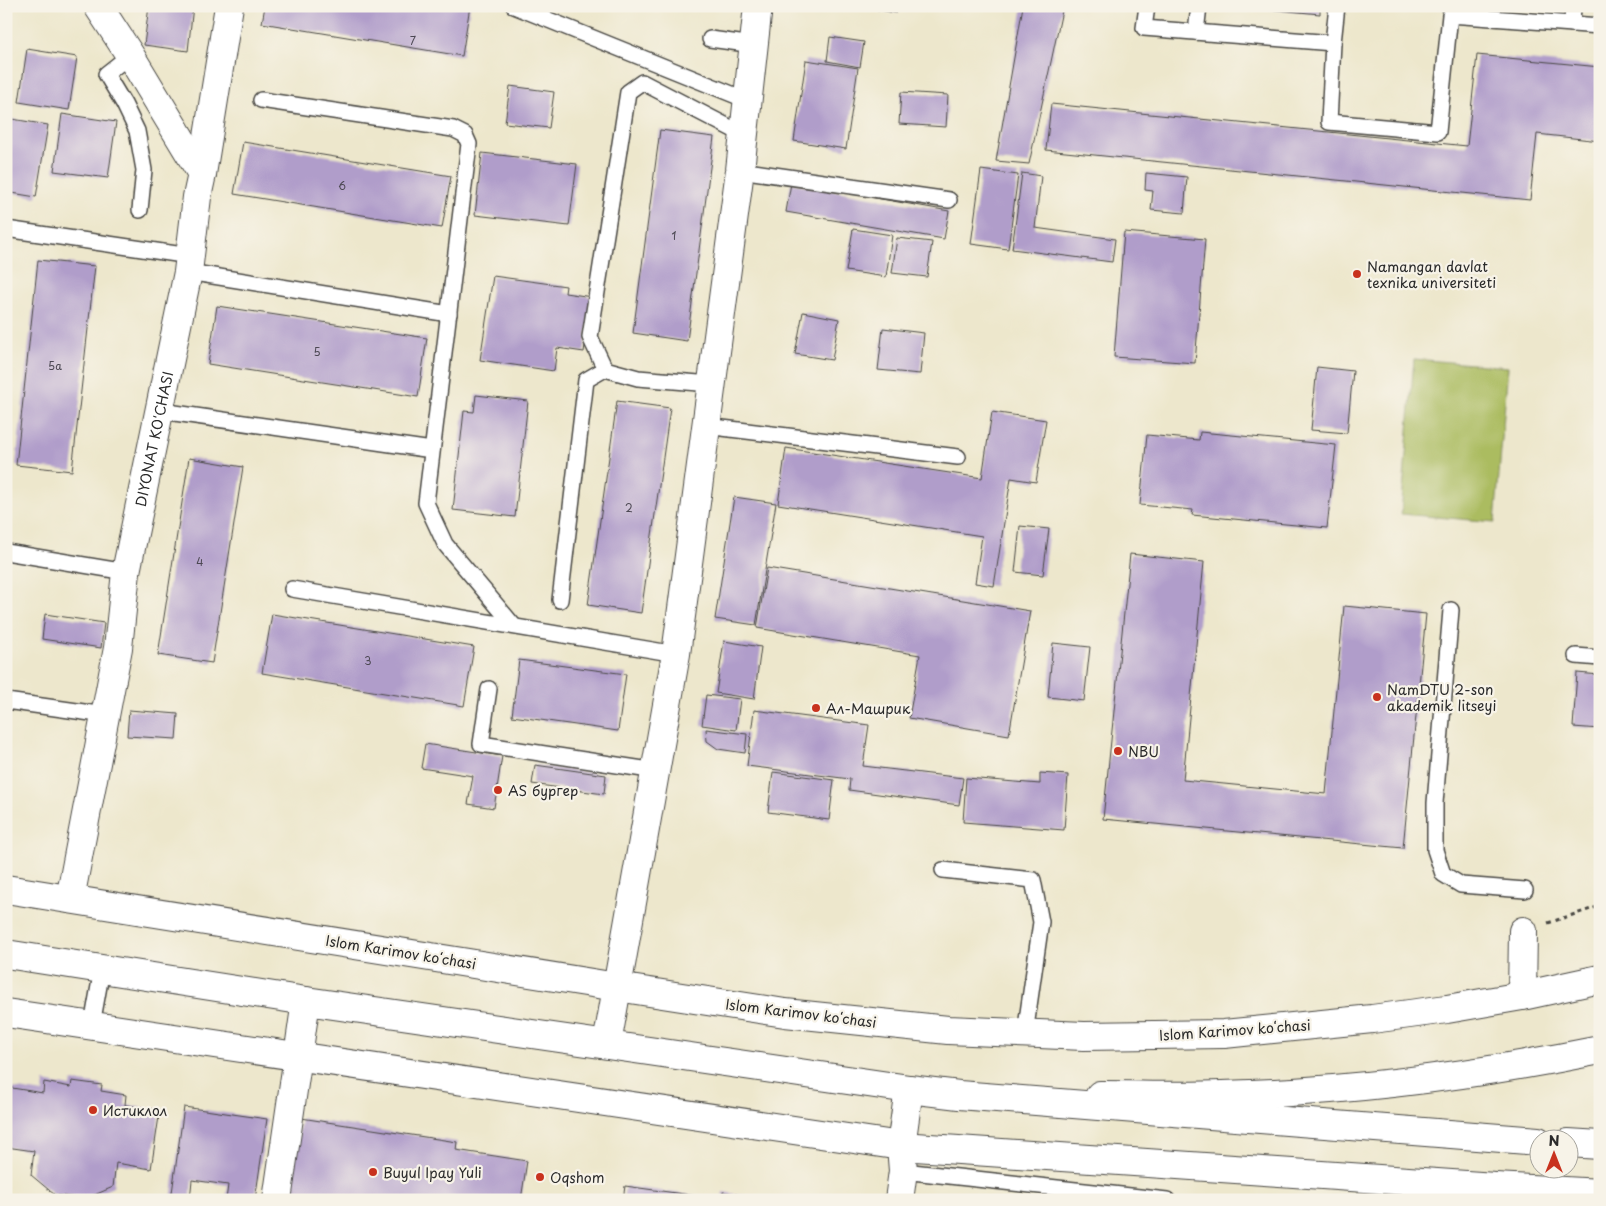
<svg xmlns="http://www.w3.org/2000/svg" width="1606" height="1206" font-family="'Playpen Sans',sans-serif">
<rect width="100%" height="100%" fill="#f7f3e8"/>
<filter id="ink" filterUnits="userSpaceOnUse"><feTurbulence type="fractalNoise" baseFrequency=".02" numOctaves="2"/><feDisplacementMap in="SourceGraphic" scale="10" xChannelSelector="R" yChannelSelector="G"/><feConvolveMatrix kernelMatrix="1 2 1 2 8 2 1 2 1" color-interpolation-filters="sRGB"/></filter>
<filter id="wash" filterUnits="userSpaceOnUse"><feTurbulence type="fractalNoise" baseFrequency=".0096" numOctaves="4" result="noise"/><feDisplacementMap in="SourceGraphic" scale="20" xChannelSelector="R" yChannelSelector="G"/><feGaussianBlur stdDeviation="1.12" result="paint"/><feColorMatrix in="noise" values="0 0 0 0 0 0 0 0 0 0 0 0 0 0 0 0 0 1.4 0 .05"/><feComposite in="paint" operator="in"/></filter>
<g filter="url(#wash)">
<rect width="100%" height="100%" fill="#ede7cc"/>
<polygon fill="#abbc60" stroke="#6b7446" points="1414,359 1508,367 1495,522 1401,514"/>
<g id="blocks">
<g fill="#b09dca">
<polygon points="149,6 193,6 188,51 144,45"/>
<polygon points="265,6 470,6 462,56 262,23"/>
<polygon points="857,6 897,6 896,13"/>
<polygon points="1023,6 1063,6 1029,164 996,161"/>
<polygon points="1256,6 1320,6 1320,14 1256,8"/>
<polygon points="830,37 864,42 860,67 827,61"/>
<polygon points="27,49 77,57 69,110 19,102"/>
<polygon points="1477,55 1600,67 1600,141 1537,134 1530,200 1046,150 1051,104 1467,146"/>
<polygon points="806,60 858,68 846,149 794,141"/>
<polygon points="510,86 554,92 549,128 505,123"/>
<polygon points="901,92 948,95 946,127 899,124"/>
<polygon points="62,114 116,122 108,178 54,171"/>
<polygon points="6,118 48,125 36,197 6,192"/>
<polygon points="660,130 714,137 687,341 633,333"/>
<polygon points="243,142 451,176 442,228 234,194"/>
<polygon points="482,153 577,164 569,226 475,215"/>
<polygon points="981,170 1018,175 1008,249 971,244"/>
<polygon points="1022,173 1041,176 1035,228 1115,239 1112,262 1012,249"/>
<polygon points="1146,173 1187,177 1184,213 1151,210 1153,191 1145,190"/>
<polygon points="791,183 949,211 944,239 786,212"/>
<polygon points="853,229 892,235 886,277 846,271"/>
<polygon points="1124,232 1205,239 1195,363 1114,357"/>
<polygon points="897,238 932,242 927,277 892,273"/>
<polygon points="38,260 95,266 72,471 16,465"/>
<polygon points="493,276 566,286 565,293 592,297 584,352 557,348 554,371 480,360"/>
<polygon points="217,306 427,338 418,397 208,364"/>
<polygon points="803,312 839,319 832,360 795,354"/>
<polygon points="883,328 924,333 920,374 878,370"/>
<polygon points="1317,367 1353,371 1347,433 1311,430"/>
<polygon points="476,395 528,401 515,517 453,510 464,411 474,412"/>
<polygon points="617,401 670,408 641,613 588,605"/>
<polygon points="992,412 1046,420 1036,482 1011,478 994,586 975,583 982,536 778,504 786,448 982,478"/>
<polygon points="1200,432 1336,445 1327,528 1192,515 1193,510 1140,505 1147,435 1199,440"/>
<polygon points="189,458 243,467 212,663 158,655"/>
<polygon points="734,497 776,503 756,625 715,619"/>
<polygon points="1020,526 1049,529 1043,575 1015,572"/>
<polygon points="1130,554 1204,562 1183,780 1326,794 1344,606 1426,614 1403,848 1103,819"/>
<polygon points="767,568 1030,611 1009,735 909,718 920,655 757,628"/>
<polygon points="45,614 104,623 101,648 42,639"/>
<polygon points="272,614 474,647 464,706 262,673"/>
<polygon points="724,641 761,647 754,699 716,693"/>
<polygon points="1053,643 1090,647 1084,701 1048,697"/>
<polygon points="519,660 626,674 618,731 512,716"/>
<polygon points="1577,673 1600,675 1600,729 1573,727"/>
<polygon points="706,695 740,699 736,730 702,725"/>
<polygon points="129,710 178,714 176,739 127,736"/>
<polygon points="754,710 869,725 863,766 963,778 959,805 849,790 850,779 747,766"/>
<polygon points="706,729 747,734 745,753 718,749 707,741"/>
<polygon points="425,744 502,756 494,808 468,804 473,776 421,768"/>
<polygon points="535,765 606,775 604,794 532,784"/>
<polygon points="773,772 834,780 829,820 768,812"/>
<polygon points="1040,773 1068,775 1064,830 963,822 966,778 1040,784"/>
<polygon points="72,1081 102,1085 101,1091 126,1095 125,1105 160,1110 151,1169 116,1163 113,1187 85,1199 55,1195 31,1175 34,1151 6,1147 6,1087 43,1093 44,1082 71,1087"/>
<polygon points="184,1107 267,1119 255,1200 226,1200 228,1185 192,1180 190,1200 171,1200"/>
<polygon points="301,1118 457,1142 456,1150 527,1161 521,1200 469,1200 449,1197 448,1200 289,1200"/>
<polygon points="625,1186 705,1197 704,1200 623,1200"/>
<polygon points="723,1192 765,1199 765,1200 722,1200"/>
</g>
</g>
</g>
<g filter="url(#ink)">
<use href="#blocks" fill-opacity="0" stroke="#484743" stroke-width="1"/>
<g fill="none" stroke-linecap="round" stroke-linejoin="round">
<g stroke="#484743" stroke-width="18">
<g id="service">
<polyline points="514,6 749,101"/>
<polyline points="1147,6 1144,28 1333,43 1329,122 1438,132 1450,15 1600,26"/>
<polyline points="1572,24 1573,6"/>
<polyline points="1196,32 1199,6"/>
<polyline points="710,39 754,45"/>
<polyline points="1333,43 1337,6"/>
<polyline points="130,55 106,74 124,104 137,131 144,170 140,210"/>
<polyline points="261,100 453,129 465,135 469,144 426,503 445,544 514,626"/>
<polyline points="740,170 949,200"/>
<polyline points="6,229 190,256"/>
<polyline points="188,272 449,314"/>
<polyline points="711,384 638,378 605,369 590,337 628,92 642,82 744,135"/>
<polyline points="161,411 432,450"/>
<polyline points="706,426 958,457"/>
<polyline points="6,552 126,572"/>
<polyline points="292,589 676,654"/>
<polyline points="560,600 586,380 605,369"/>
<polyline points="1451,610 1435,803 1435,850 1443,874 1461,885 1525,890"/>
<polyline points="1576,656 1600,658"/>
<polyline points="489,689 481,744 656,771"/>
<polyline points="6,701 105,715"/>
<polyline points="943,870 1033,880 1041,922 1025,1034"/>
<polyline points="92,1025 102,969"/>
<polyline points="903,1171 1167,1200"/>
</g>
</g>
<g stroke="#484743" stroke-width="30">
<g id="minor">
<polyline points="202,174 229,6"/>
<path id="s1" d="M 70,899 L 118,648 L 126,572 L 188,272 L 197,197 L 202,174 L 130,55 L 98,6"/>
<polyline points="1522,996 1523,931"/>
<polyline points="6,1013 901,1146 1495,1187 1600,1193"/>
<polyline points="607,1044 676,654 740,170 758,6"/>
<polyline points="277,1200 306,1001"/>
<polyline points="899,1200 903,1171 901,1146 909,1089"/>
</g>
</g>
<g stroke="#484743" stroke-width="30">
<path id="primary" d="M 1100,1095 C 1141,1095 1182,1097 1222,1095 C 1347,1092 1477,1075 1600,1050"/>
</g>
<g stroke="#484743" stroke-width="30">
<g id="trunk">
<polyline points="6,889 617,987 785,1013 948,1030 1084,1036 1224,1034 1372,1019 1447,1009 1522,996 1600,979"/>
<polyline points="6,954 306,1001 909,1089 959,1095 1538,1141"/>
<polyline points="1568,1143 1600,1145"/>
</g>
</g>
<polyline stroke="#484743" stroke-width="3" stroke-dasharray="4 4" stroke-linecap="butt" points="1548,923 1600,906"/>
<use href="#service" stroke="#fff" stroke-width="15"/>
<use href="#minor" stroke="#fff" stroke-width="28"/>
<use href="#primary" stroke="#fff" stroke-width="28"/>
<use href="#trunk" stroke="#fff" stroke-width="28"/>
</g>
</g>
<g fill="#c8321e" stroke="#f7f3e8" stroke-width="2">
<circle cx="1357" cy="274" r="5"/>
<circle cx="1377" cy="697" r="5"/>
<circle cx="816" cy="708" r="5"/>
<circle cx="1118" cy="751" r="5"/>
<circle cx="498" cy="790" r="5"/>
<circle cx="93" cy="1110" r="5"/>
<circle cx="373" cy="1172" r="5"/>
<circle cx="540" cy="1177" r="5"/>
</g>
<g text-anchor="middle" dominant-baseline="central" stroke-width="4.5" stroke-linejoin="round" paint-order="stroke">
<g font-size="11" fill="#4c4853">
<text x="413" y="40">7</text>
<text x="342" y="185">6</text>
<text x="674" y="235">1</text>
<text x="317" y="351">5</text>
<text x="55" y="365">5a</text>
<text x="629" y="507">2</text>
<text x="200" y="561">4</text>
<text x="368" y="660">3</text>
</g>
<g font-size="14" fill="#2b2b2b" stroke="#f7f3e8" text-anchor="start">
<text x="1367" y="266">Namangan davlat<tspan x="1367" dy="16">texnika universiteti</tspan></text>
<text x="1387" y="689">NamDTU 2-son<tspan x="1387" dy="16">akademik litseyi</tspan></text>
<text x="826" y="708">Ал-Машрик</text>
<text x="1128" y="751">NBU</text>
<text x="508" y="790">AS бургер</text>
<text x="103" y="1110">Истиклол</text>
<text x="383" y="1172">Buyul Ipay Yuli</text>
<text x="550" y="1177">Oqshom</text>
</g>
<g font-size="14" fill="#2b2b2b" stroke="#f7f3e8">
<text stroke="none"><textPath href="#s1" startOffset="468">DIYONAT KO'CHASI</textPath></text>
<text transform="translate(401 952) rotate(9)">Islom Karimov koʻchasi</text>
<text transform="translate(801 1013) rotate(7)">Islom Karimov koʻchasi</text>
<text transform="translate(1235 1030) rotate(-4)">Islom Karimov koʻchasi</text>
</g>
</g>
<rect width="1606" height="1206" fill="none" stroke="#f7f3e8" stroke-width="25"/>
<g transform="translate(1554 1154)"><circle r="24" fill="#f7f3e8" stroke="#a5a39c"/>
<path d="M0-4L9 19L0 12L-9 19Z" fill="#c8321e"/>
<text y="-8" font-size="14" font-weight="bold" text-anchor="middle" fill="#2b2b2b">N</text>
</g>
</svg>
